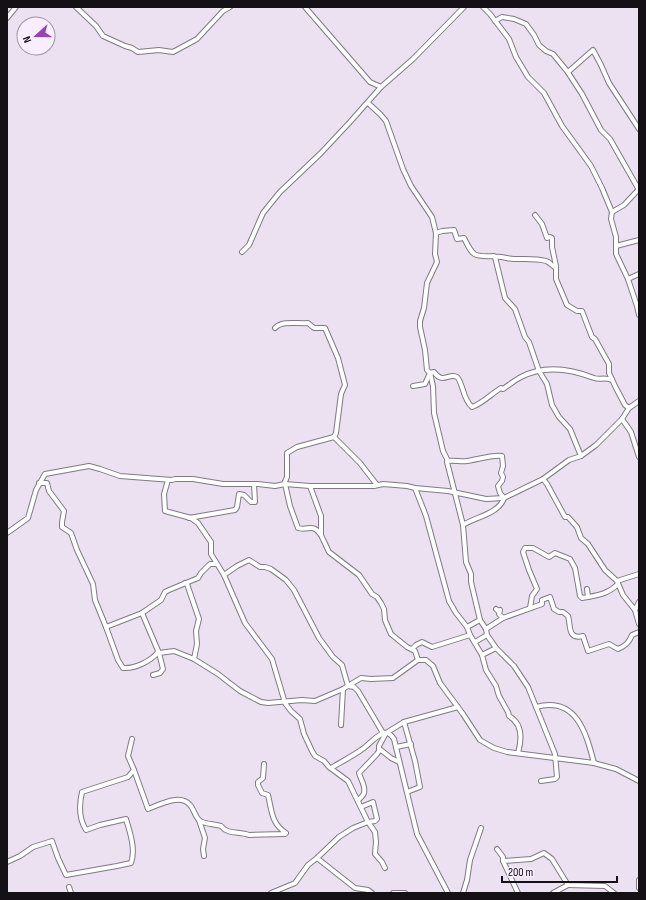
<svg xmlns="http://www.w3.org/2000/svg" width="646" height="900" font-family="'Sofia Sans Condensed',sans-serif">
<rect width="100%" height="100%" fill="#ebe1f0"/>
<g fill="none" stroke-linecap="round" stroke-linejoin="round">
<g stroke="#827886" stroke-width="6">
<g id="minor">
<polyline points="76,7 96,26 103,36 125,46 132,48 138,52 159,50 173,52 197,39 223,11 230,7"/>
<polyline points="305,7 370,82 381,87"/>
<polyline points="483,7 490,14 509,39 516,57 528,77 544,93 562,126 591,166 602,188 612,212 611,219 616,237 616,254 628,279 637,306 639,315"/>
<polyline points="7,18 16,7"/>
<polyline points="495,21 502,17 514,19 526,24 534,35 539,45 546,51 553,54 567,71 582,94 601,130 610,139 639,190"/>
<polyline points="568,72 593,50 601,65 609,83 639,129"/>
<polyline points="368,103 380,114 386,121 403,169 411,186 432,217 436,233 435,254 437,262 427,283 424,308 420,321 420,327 425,350 427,370 430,373 433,386 434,413 443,451 448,461"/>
<polyline points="612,212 624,205 639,189"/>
<polyline points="535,215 542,224 547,238 550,237 552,238 552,247 556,266 556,279 567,305 577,311 582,311 592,337 595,339 609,364 609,373 616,388 625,405 629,408"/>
<path d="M 436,233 L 442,231 L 454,230 L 457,239 L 464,238 C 473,256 473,257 494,256 L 495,257 C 502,256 508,259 514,259 C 525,259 536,258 546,261 C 550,262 552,266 556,268"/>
<polyline points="616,246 639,240"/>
<polyline points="242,252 249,245 263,213 280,192 321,153 350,122 381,87 413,59 464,7"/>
<polyline points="495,257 505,298 515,309 525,337 529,342 539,371 547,384 552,405 559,417 570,429 581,456"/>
<polyline points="628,279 639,274"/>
<path d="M 275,328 C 282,320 298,324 308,323 L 314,328 L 325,328 L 338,358 L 345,385 L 341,394 L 336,433 L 334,437"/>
<path d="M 413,386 L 425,384 L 430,373 L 434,372 C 443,385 449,372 457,377 C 462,380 463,400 472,407 C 483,403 491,394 501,388 L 503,389 C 509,385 515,380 521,377 C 544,365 571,369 594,378 C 600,380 604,377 612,380"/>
<polyline points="622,419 631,432 639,457"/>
<polyline points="543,479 547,484 565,517 568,517 577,527 581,538 588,544 605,570 617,581 623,595 635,610 639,624"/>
<polyline points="168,480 164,494 165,511 191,518 198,523 211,542 211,554 224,575"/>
<polyline points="39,483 47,483 49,491 64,511 62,522 62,527 71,533 77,550 93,584 95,600 106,627 142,613 159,653 174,651 194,659 218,674 240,691 261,702 268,703 302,700 315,701 343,689 361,678 371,679 393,678 418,660 426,660 433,666 440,683 463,714 480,740 494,748 507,752 594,763 616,769 639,781"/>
<polyline points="284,484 287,477 287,453 297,447 334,437 360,463 377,485"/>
<path d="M 285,484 L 290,506 L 298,528 C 308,531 313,523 320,534"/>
<polyline points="310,486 321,516 321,535 329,552 359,575 372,594 377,597 381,603 384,609 385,620 391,634 407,647 415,651 418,660"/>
<polyline points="415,488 426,516 449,601 456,613 467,627 480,620 486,629 487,635 496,648 514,666 528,687 555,754 557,777 555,779 541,781"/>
<polyline points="189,518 235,510 237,507 239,494 244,495 251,502 255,502 254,484"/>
<path d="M 463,525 C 475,517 499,514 504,498 L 500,493 L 498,486 L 502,481 L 503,477 L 501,473 L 503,466 L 502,456 C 494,454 476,460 467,461 C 461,462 455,460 448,461 L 447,462 L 463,525 L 466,562 L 471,574 L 471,582 L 480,620"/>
<polyline points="7,533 28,518 36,490 45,474 89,466 100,469 120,476 172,480 175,479 193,479 223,484 258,484 275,486 285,484 310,486 374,486 383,484 407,486 415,488 448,491 486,499 504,498 543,479 569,460 581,456 596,445 622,419 629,408 639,401"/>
<polyline points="617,581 639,574"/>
<polyline points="185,583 187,584 199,619 196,631 197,644 194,659"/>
<path d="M 588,597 C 600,595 609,593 618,584"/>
<polyline points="530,608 532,596 537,589 529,570 523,552 525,548 533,548 549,557 555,553 570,559 575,568 580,596 582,598 588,597 587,589"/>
<polyline points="496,609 498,611 500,610 499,614 503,618"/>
<polyline points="635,610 639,602"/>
<polyline points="142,613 161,600 165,592 169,590 198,578 201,573 210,564 216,564"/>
<path d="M 106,627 L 118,660 L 123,668 C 135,669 151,661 158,652"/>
<path d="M 486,629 L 503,618 L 542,604 L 542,600 L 550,597 L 554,609 L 559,612 L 563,612 L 568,616 C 571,625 567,640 583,636 L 588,651 L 609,644 L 618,649 C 625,646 629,643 632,635 L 639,632"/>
<polyline points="470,635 482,655"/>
<polyline points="475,642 487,635"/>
<path d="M 496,648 L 482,655 L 486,670 L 496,686 L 499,696 L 508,712 L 509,716 C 523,724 522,739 518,753"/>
<polyline points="412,649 416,645 422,642 432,647 470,635 467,627"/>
<polyline points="153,675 160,673 163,669 159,653"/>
<path d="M 536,707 C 576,696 586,732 594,763"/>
<polyline points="404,722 415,761 420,787 407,792"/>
<polyline points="341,725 343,689"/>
<polyline points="132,739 128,756 134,770"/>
<polyline points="396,747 411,744"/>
<polyline points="379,751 381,750 391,758 399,762"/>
<path d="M 331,768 C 341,762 351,757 361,750 C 369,745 375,736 384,733 C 389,732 392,736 394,739 L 417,834 L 448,893"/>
<path d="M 358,801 C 360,797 363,797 364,793 C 366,786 360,778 359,773 L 377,754 L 379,751 L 379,746 L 386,733 L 404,722 L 458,707"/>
<polyline points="361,807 373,802 377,819 375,821 368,822 348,781 329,767 324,761 315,756 312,751 304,734 300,719 291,711 285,703 272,659 245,623 224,575 237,566 249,560 260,567 265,567 271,569 286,580 294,590 319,638 333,657 342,665 348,686 354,687 358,691 383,733"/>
<polyline points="199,820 205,838 203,849 204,856"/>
<polyline points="497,849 503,857 503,861 518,893"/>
<polyline points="317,858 355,888 368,890 372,893"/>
<polyline points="503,861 531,859 544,853 552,859 568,885 605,886 614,893"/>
<path d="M 7,862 L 20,856 L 33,847 L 52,841 L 58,858 L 66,875 L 117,866 L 131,863 C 136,850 130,832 126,819 L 100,825 L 86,830 C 79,819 79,805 82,792 L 128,777 L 134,770 L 148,809 C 159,805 180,793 190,805 C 194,809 195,817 200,821 C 205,824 215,824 221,826 C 228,835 239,831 249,835 L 285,834 L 286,833 C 271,823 272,811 268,795 L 262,793 L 258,785 L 258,782 L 263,778 L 264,764"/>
<polyline points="639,880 639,888"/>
<polyline points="69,887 71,893"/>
<polyline points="271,893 295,883 308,865 317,858 339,837 353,828 368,822 375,832 376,842 375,854 382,862 385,868"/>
<polyline points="393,893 405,893"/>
<polyline points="463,893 467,880 470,860 481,828"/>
<polyline points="553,893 568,885"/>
</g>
</g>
<use href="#minor" stroke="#fff" stroke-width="4"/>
</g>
<rect width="646" height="900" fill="none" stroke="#141015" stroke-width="16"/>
<g transform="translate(36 36) rotate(249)"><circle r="19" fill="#f9eefe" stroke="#9d95a1"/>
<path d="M0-3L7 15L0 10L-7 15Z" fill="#9444b4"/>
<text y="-6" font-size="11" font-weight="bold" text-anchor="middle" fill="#141015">N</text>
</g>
<path d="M502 876v6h115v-6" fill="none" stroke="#141015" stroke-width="2"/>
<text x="508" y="876" font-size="12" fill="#141015" stroke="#f9eefe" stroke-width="3" paint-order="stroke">200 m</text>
</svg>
